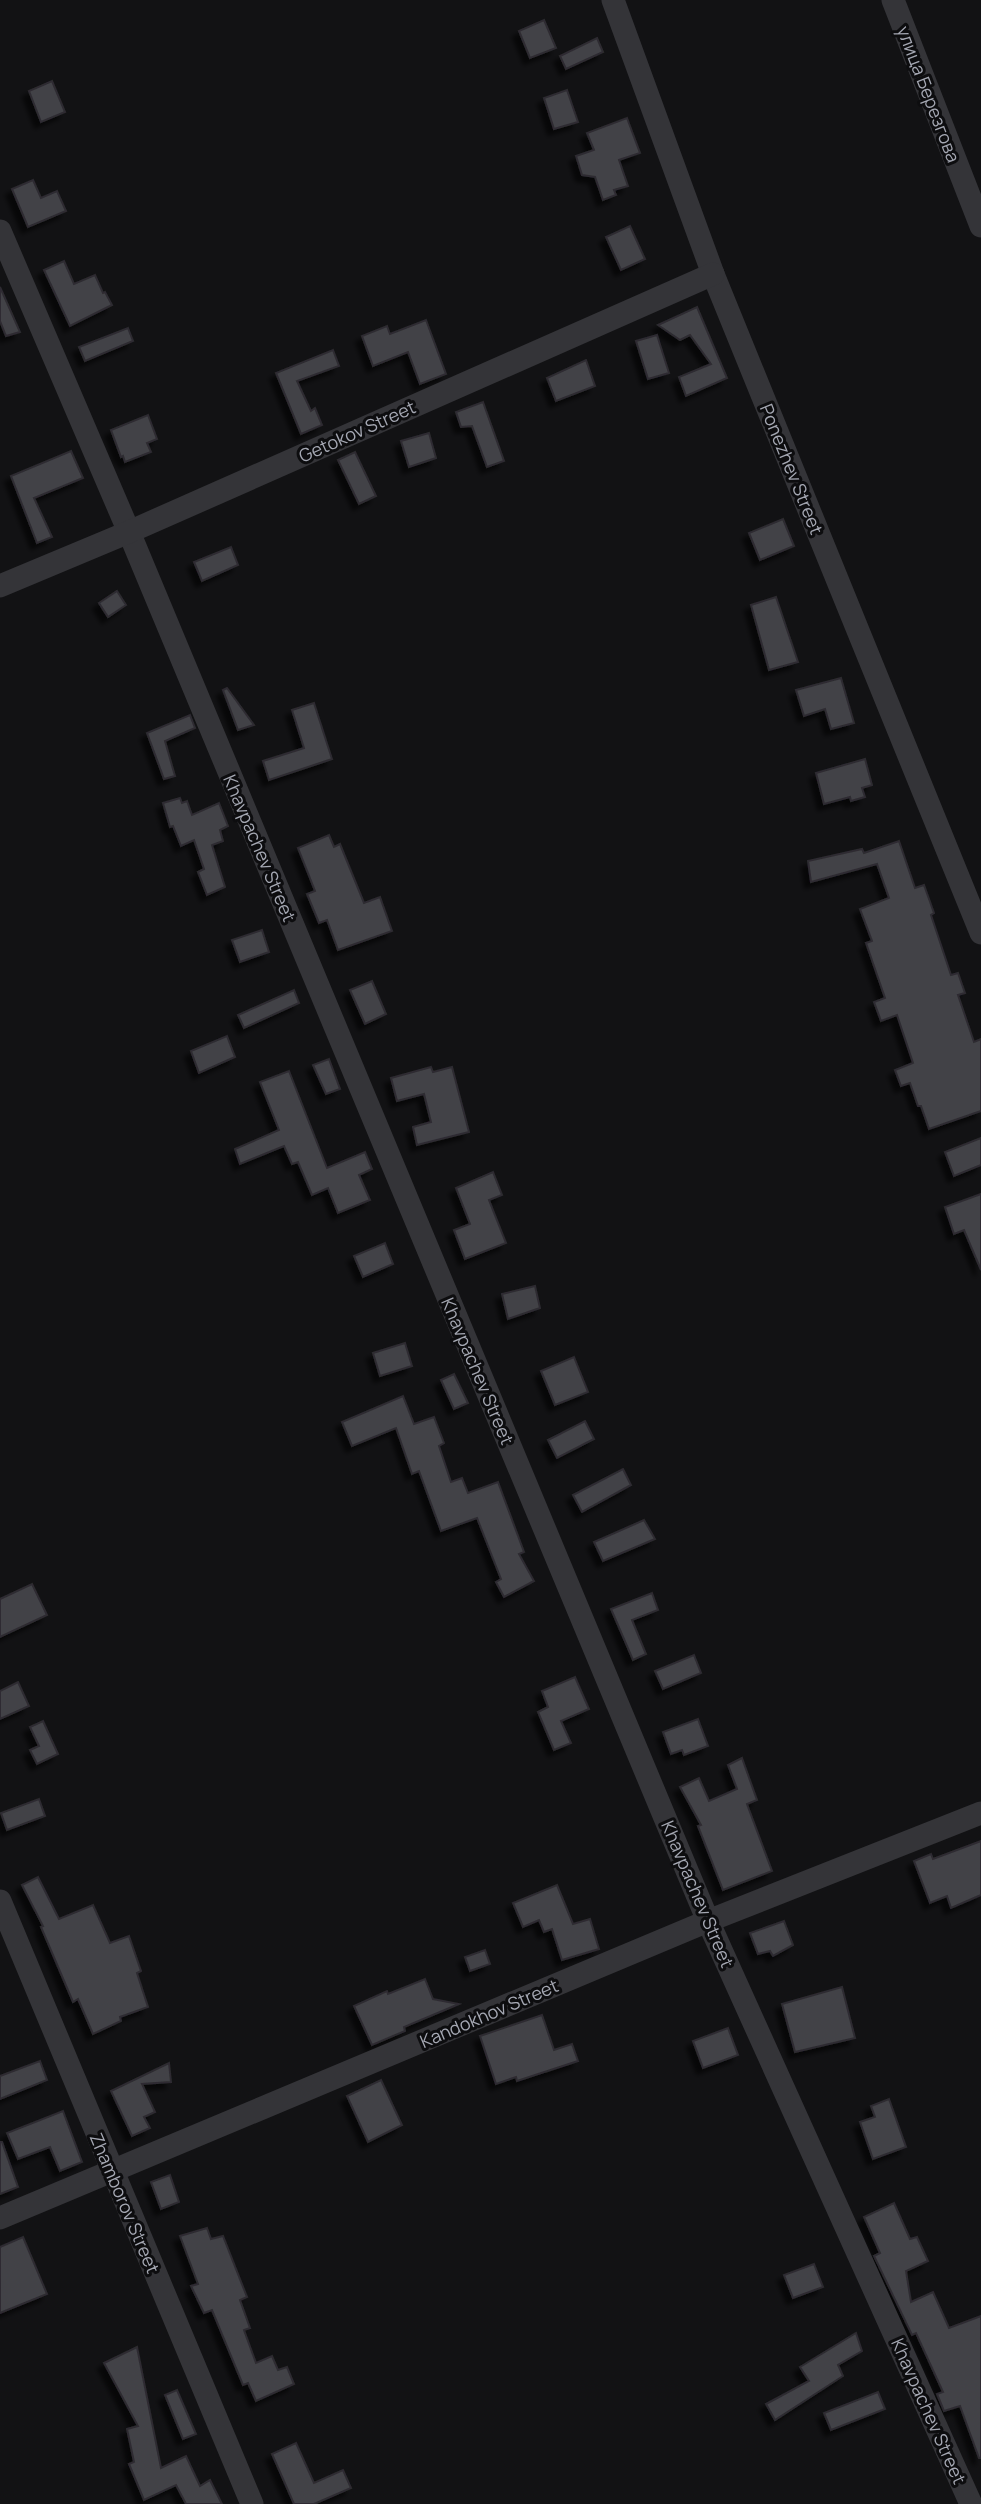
<svg xmlns="http://www.w3.org/2000/svg" width="981" height="2504" font-family="Manrope,sans-serif">
<defs>
<filter id="shadow"><feDropShadow dx="-6" dy="6" stdDeviation="2" flood-color="#0009"/></filter>
</defs>
<rect width="100%" height="100%" fill="#121214"/>
<g fill="#424247" stroke="#2d2c30" stroke-width="2" filter="url(#shadow)">
<polygon points="544,20 556,48 530,58 519,31"/>
<polygon points="597,38 603,52 566,69 560,56"/>
<polygon points="52,81 65,112 41,122 29,91"/>
<polygon points="567,90 578,122 554,129 544,98"/>
<polygon points="627,118 640,153 619,160 628,186 614,190 616,195 603,200 595,177 582,175 576,156 594,150 587,133"/>
<polygon points="33,180 41,198 57,191 66,211 28,227 12,189"/>
<polygon points="630,226 645,259 621,270 606,237"/>
<polygon points="64,261 74,284 95,275 103,293 105,292 112,305 70,326 44,270"/>
<polygon points="0,287 20,332 6,336 0,321"/>
<polygon points="697,307 727,378 686,396 679,377 711,364 690,335 680,340 658,325"/>
<polygon points="426,320 446,374 420,384 408,352 373,366 362,336 387,326 390,334"/>
<polygon points="128,328 133,341 85,361 79,347"/>
<polygon points="657,335 669,373 648,379 636,341"/>
<polygon points="333,350 339,366 297,381 311,411 315,408 322,425 301,434 276,373"/>
<polygon points="586,360 595,386 556,401 547,378"/>
<polygon points="483,402 504,461 487,467 472,426 461,427 456,412"/>
<polygon points="148,415 157,439 147,443 151,452 125,462 123,456 121,457 111,430"/>
<polygon points="429,433 436,458 409,467 401,441"/>
<polygon points="71,451 83,478 34,498 52,537 37,543 11,476"/>
<polygon points="355,452 376,496 359,504 338,460"/>
<polygon points="783,519 794,546 760,560 749,533"/>
<polygon points="231,547 238,565 202,581 194,562"/>
<polygon points="117,591 126,605 108,617 99,603"/>
<polygon points="776,597 798,662 769,670 751,605"/>
<polygon points="841,678 854,723 831,729 825,709 804,716 796,690"/>
<polygon points="227,688 254,725 238,730 223,690"/>
<polygon points="314,703 332,759 269,780 263,761 304,748 292,710"/>
<polygon points="190,715 195,728 165,741 175,776 164,779 147,733"/>
<polygon points="865,759 872,785 862,788 865,797 851,801 850,797 824,804 816,773"/>
<polygon points="180,798 182,803 187,801 192,815 219,803 228,826 220,830 223,841 212,845 225,887 207,895 198,872 204,869 194,840 181,846 173,826 170,827 163,803"/>
<polygon points="329,835 334,847 340,844 364,903 380,897 392,931 338,950 327,920 319,923 307,894 315,891 298,848"/>
<polygon points="899,841 915,888 924,885 934,913 931,915 951,975 958,973 965,993 958,995 974,1042 981,1039 981,1111 929,1129 921,1106 918,1106 910,1083 901,1086 895,1070 913,1063 897,1015 881,1021 874,1002 885,998 866,943 872,941 860,909 889,898 877,864 811,882 808,861 862,849 864,853"/>
<polygon points="262,930 269,952 240,962 232,940"/>
<polygon points="372,981 386,1014 365,1024 350,990"/>
<polygon points="294,990 299,1003 244,1028 238,1015"/>
<polygon points="227,1036 235,1057 199,1073 191,1051"/>
<polygon points="329,1059 340,1089 326,1094 313,1065"/>
<polygon points="431,1067 433,1072 452,1067 469,1132 417,1145 413,1127 431,1122 424,1094 397,1101 391,1078"/>
<polygon points="289,1071 327,1168 365,1152 372,1169 359,1175 370,1200 338,1213 328,1188 312,1195 298,1162 292,1164 284,1146 240,1164 235,1149 279,1130 260,1082"/>
<polygon points="981,1138 981,1165 954,1176 945,1152"/>
<polygon points="493,1172 502,1195 489,1200 506,1243 465,1259 454,1230 470,1224 456,1188"/>
<polygon points="981,1194 981,1270 964,1230 954,1234 945,1207"/>
<polygon points="385,1243 393,1264 363,1277 354,1256"/>
<polygon points="535,1286 540,1308 508,1319 502,1294"/>
<polygon points="405,1343 412,1366 380,1376 373,1353"/>
<polygon points="574,1357 588,1392 555,1405 541,1371"/>
<polygon points="454,1374 468,1403 454,1409 441,1380"/>
<polygon points="403,1396 414,1424 434,1417 444,1443 439,1446 451,1482 462,1478 468,1493 498,1482 524,1552 519,1554 534,1581 504,1597 496,1582 501,1579 477,1518 441,1531 419,1471 412,1474 396,1428 352,1446 342,1422"/>
<polygon points="585,1421 594,1439 557,1458 548,1440"/>
<polygon points="623,1469 631,1485 582,1512 573,1495"/>
<polygon points="644,1520 655,1539 603,1561 594,1542"/>
<polygon points="32,1584 47,1615 0,1637 0,1599"/>
<polygon points="652,1593 658,1610 632,1620 646,1654 633,1660 611,1609"/>
<polygon points="694,1655 701,1673 663,1689 655,1671"/>
<polygon points="575,1677 589,1709 561,1721 571,1743 554,1750 538,1712 548,1707 542,1691"/>
<polygon points="18,1682 29,1706 0,1719 0,1691"/>
<polygon points="698,1719 708,1746 684,1755 682,1750 671,1754 663,1732"/>
<polygon points="43,1721 58,1754 37,1764 30,1750 39,1746 30,1727"/>
<polygon points="742,1758 757,1800 747,1804 772,1871 723,1890 698,1826 701,1825 680,1787 699,1778 709,1801 737,1789 728,1765"/>
<polygon points="39,1799 45,1816 7,1830 1,1813"/>
<polygon points="981,1841 981,1895 951,1908 947,1896 930,1903 914,1861 931,1854 933,1859"/>
<polygon points="38,1877 59,1919 93,1905 110,1943 129,1936 141,1971 137,1973 148,2007 120,2017 121,2021 93,2034 78,1999 73,2002 41,1927 43,1926 22,1885"/>
<polygon points="557,1885 573,1924 590,1919 599,1949 562,1960 552,1929 544,1932 539,1920 523,1927 513,1903"/>
<polygon points="784,1921 793,1945 773,1956 770,1951 758,1954 750,1933"/>
<polygon points="485,1950 490,1964 470,1971 465,1957"/>
<polygon points="425,1979 433,1999 459,2004 404,2027 405,2031 372,2045 354,2006 387,1991 388,1994"/>
<polygon points="842,1987 855,2038 795,2052 782,2004"/>
<polygon points="542,2015 554,2050 572,2044 578,2061 517,2081 516,2077 496,2084 480,2036"/>
<polygon points="728,2028 738,2055 703,2068 693,2041"/>
<polygon points="40,2061 47,2080 0,2099 0,2076"/>
<polygon points="169,2063 171,2082 142,2084 155,2112 144,2117 150,2128 132,2136 111,2091"/>
<polygon points="381,2080 402,2125 368,2142 347,2096"/>
<polygon points="889,2099 906,2147 873,2159 860,2122 875,2117 871,2106"/>
<polygon points="63,2111 82,2162 60,2171 50,2147 18,2159 7,2133"/>
<polygon points="0,2142 2,2142 18,2187 0,2194"/>
<polygon points="170,2175 179,2202 161,2209 151,2182"/>
<polygon points="894,2203 910,2239 917,2237 928,2261 906,2271 911,2302 933,2292 949,2328 981,2316 981,2458 979,2458 960,2406 944,2411 937,2394 943,2392 916,2333 912,2335 874,2256 880,2253 864,2217"/>
<polygon points="207,2228 211,2239 223,2236 247,2297 240,2300 250,2328 244,2330 256,2363 272,2356 278,2370 287,2367 294,2384 256,2401 248,2383 243,2385 212,2310 204,2313 191,2286 198,2284 180,2236"/>
<polygon points="23,2237 47,2294 0,2313 0,2247"/>
<polygon points="814,2264 823,2287 793,2298 784,2275"/>
<polygon points="856,2333 862,2351 838,2365 843,2376 775,2420 766,2404 809,2381 800,2367"/>
<polygon points="137,2347 161,2468 186,2456 200,2486 210,2480 222,2504 186,2504 176,2485 144,2500 129,2464 134,2462 127,2429 138,2426 104,2363"/>
<polygon points="177,2390 196,2434 183,2439 165,2395"/>
<polygon points="878,2392 885,2409 831,2430 824,2413"/>
<polygon points="296,2443 314,2483 343,2470 351,2488 314,2504 294,2504 272,2454"/>
</g>
<g fill="none" stroke-linecap="round" stroke-linejoin="round">
<g stroke="#343438" stroke-width="23">
<polyline points="613,0 713,274 981,933"/>
<polyline points="893,0 981,226"/>
<polyline points="0,231 129,532 708,1921 971,2504"/>
<polyline points="0,586 129,532 713,274"/>
<polyline points="0,1901 252,2504"/>
<polyline points="0,2218 708,1921 981,1813"/>
</g>
</g>
<g text-anchor="middle" dominant-baseline="central" stroke-width="6" stroke-linejoin="round" paint-order="stroke">
<g font-size="18" fill="#a5a8b3" stroke="#0d0d0f">
<text transform="translate(929 94) rotate(69)">улица Березгова</text>
<text transform="translate(357 431) rotate(-24)">Getokov Street</text>
<text transform="translate(792 469) rotate(68)">Ponezhev Street</text>
<text transform="translate(260 848) rotate(67)">Khavpachev Street</text>
<text transform="translate(478 1371) rotate(67)">Khavpachev Street</text>
<text transform="translate(698 1894) rotate(67)">Khavpachev Street</text>
<text transform="translate(489 2013) rotate(-23)">Kandokhov Street</text>
<text transform="translate(125 2203) rotate(67)">Zhamborov Street</text>
<text transform="translate(929 2411) rotate(66)">Khavpachev Street</text>
</g>
</g>
</svg>
